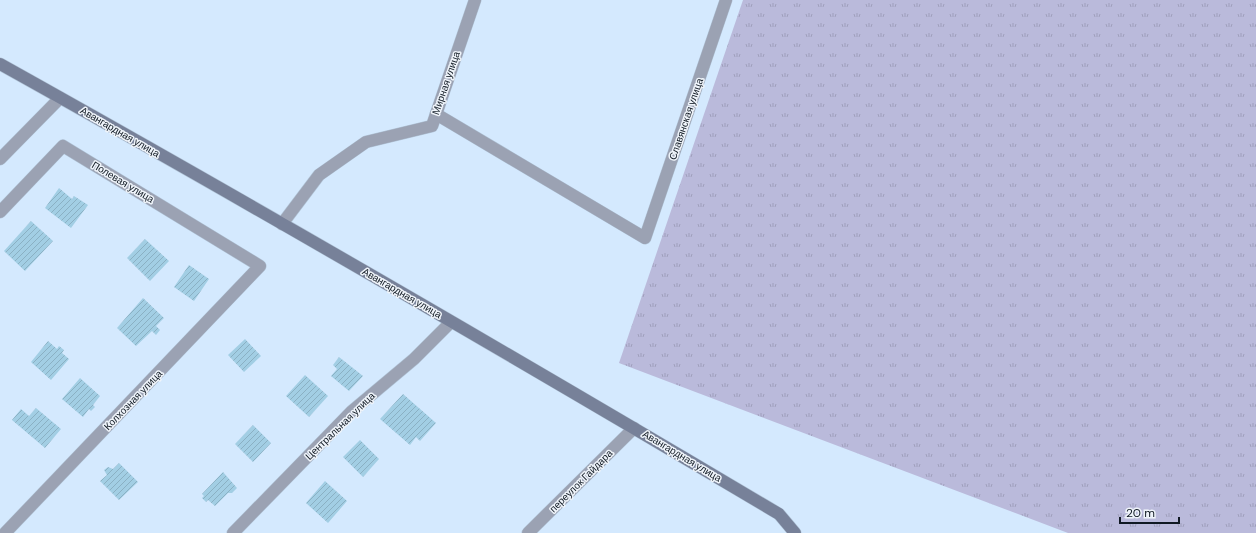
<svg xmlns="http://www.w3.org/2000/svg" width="1256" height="533" font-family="'DM Sans',sans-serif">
<defs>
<pattern id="grass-tufts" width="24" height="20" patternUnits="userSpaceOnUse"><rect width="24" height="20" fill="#babadb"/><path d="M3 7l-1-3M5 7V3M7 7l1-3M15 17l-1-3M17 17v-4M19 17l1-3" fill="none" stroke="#9f9fbc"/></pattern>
<pattern id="building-hatch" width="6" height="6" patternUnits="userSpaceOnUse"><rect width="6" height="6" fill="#a2cee4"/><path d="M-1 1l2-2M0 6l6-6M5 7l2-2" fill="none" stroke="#8ab0c3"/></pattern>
</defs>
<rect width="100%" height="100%" fill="#d4e9fe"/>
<polygon fill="url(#grass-tufts)" points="743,0 1256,0 1256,533 1068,533 619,363"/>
<g fill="url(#building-hatch)">
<polygon points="59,188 72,199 74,196 88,205 71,228 45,208"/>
<polygon points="31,221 53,241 25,271 4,251"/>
<polygon points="145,239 169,261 150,281 127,258"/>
<polygon points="189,265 209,279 194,301 174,287"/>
<polygon points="143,298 164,318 156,326 160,330 156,335 152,331 136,346 117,328"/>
<polygon points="245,339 261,356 244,372 228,355"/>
<polygon points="48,341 57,349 59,346 64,350 62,353 69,359 51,380 31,362"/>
<polygon points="339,357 363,376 349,391 331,376 337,369 333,365"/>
<polygon points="305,375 328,396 309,417 286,396"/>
<polygon points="80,378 100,396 93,405 95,407 91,411 89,409 83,417 62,399"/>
<polygon points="403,394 436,423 420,441 416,437 410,445 380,419"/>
<polygon points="36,408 61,429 45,448 12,420 21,409 29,416"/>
<polygon points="253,425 271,443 253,462 235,444"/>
<polygon points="360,440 379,459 363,477 343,457"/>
<polygon points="119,463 138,482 119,500 100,481 107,475 104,470 108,467 113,469"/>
<polygon points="223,472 237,488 232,493 228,493 215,506 208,500 206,502 202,498 204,496 202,494"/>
<polygon points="325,481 347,501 328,523 306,503"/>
</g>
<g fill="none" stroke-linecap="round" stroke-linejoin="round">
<g stroke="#b1c4d7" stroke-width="13">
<polyline id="service" points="233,533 352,411 414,359 451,322"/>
</g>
<g stroke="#b1c4d7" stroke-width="13">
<g id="minor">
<polyline points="436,114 645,238 726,0"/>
<polyline points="0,159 60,98"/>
<polyline points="0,212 63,146 260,266 5,533"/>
<polyline points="282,224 319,175 366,142 432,126 475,0"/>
<polyline points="528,533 634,428"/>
</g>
</g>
<g stroke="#b1c4d7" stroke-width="13">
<path id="secondary" d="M 0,64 C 262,210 521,361 779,514 L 795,533"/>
</g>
<use href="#service" stroke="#9ba2b3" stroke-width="12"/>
<use href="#minor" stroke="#9ba2b3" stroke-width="12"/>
<use href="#secondary" stroke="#778199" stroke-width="12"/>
</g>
<g text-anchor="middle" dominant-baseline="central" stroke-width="3" stroke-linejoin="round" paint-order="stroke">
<g font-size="10" fill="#101923" stroke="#eff4fa">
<text transform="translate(446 83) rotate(-71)">Мирная улица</text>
<text transform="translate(686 119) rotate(-71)">Славянская улица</text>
<text transform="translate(120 132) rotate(30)">Авангардная улица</text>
<text transform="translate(123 182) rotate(31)">Полевая улица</text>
<text transform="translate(402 293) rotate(30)">Авангардная улица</text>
<text transform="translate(133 400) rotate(-46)">Колхозная улица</text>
<text transform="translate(340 426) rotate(-44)">Центральная улица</text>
<text transform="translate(682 456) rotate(31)">Авангардная улица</text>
<text transform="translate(581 481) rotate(-45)">переулок Гайдара</text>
</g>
</g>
<path d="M1120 517v6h59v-6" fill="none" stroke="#101923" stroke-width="2"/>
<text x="1126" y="517" font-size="12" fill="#101923" stroke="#eff4fa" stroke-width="3" paint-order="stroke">20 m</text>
</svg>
